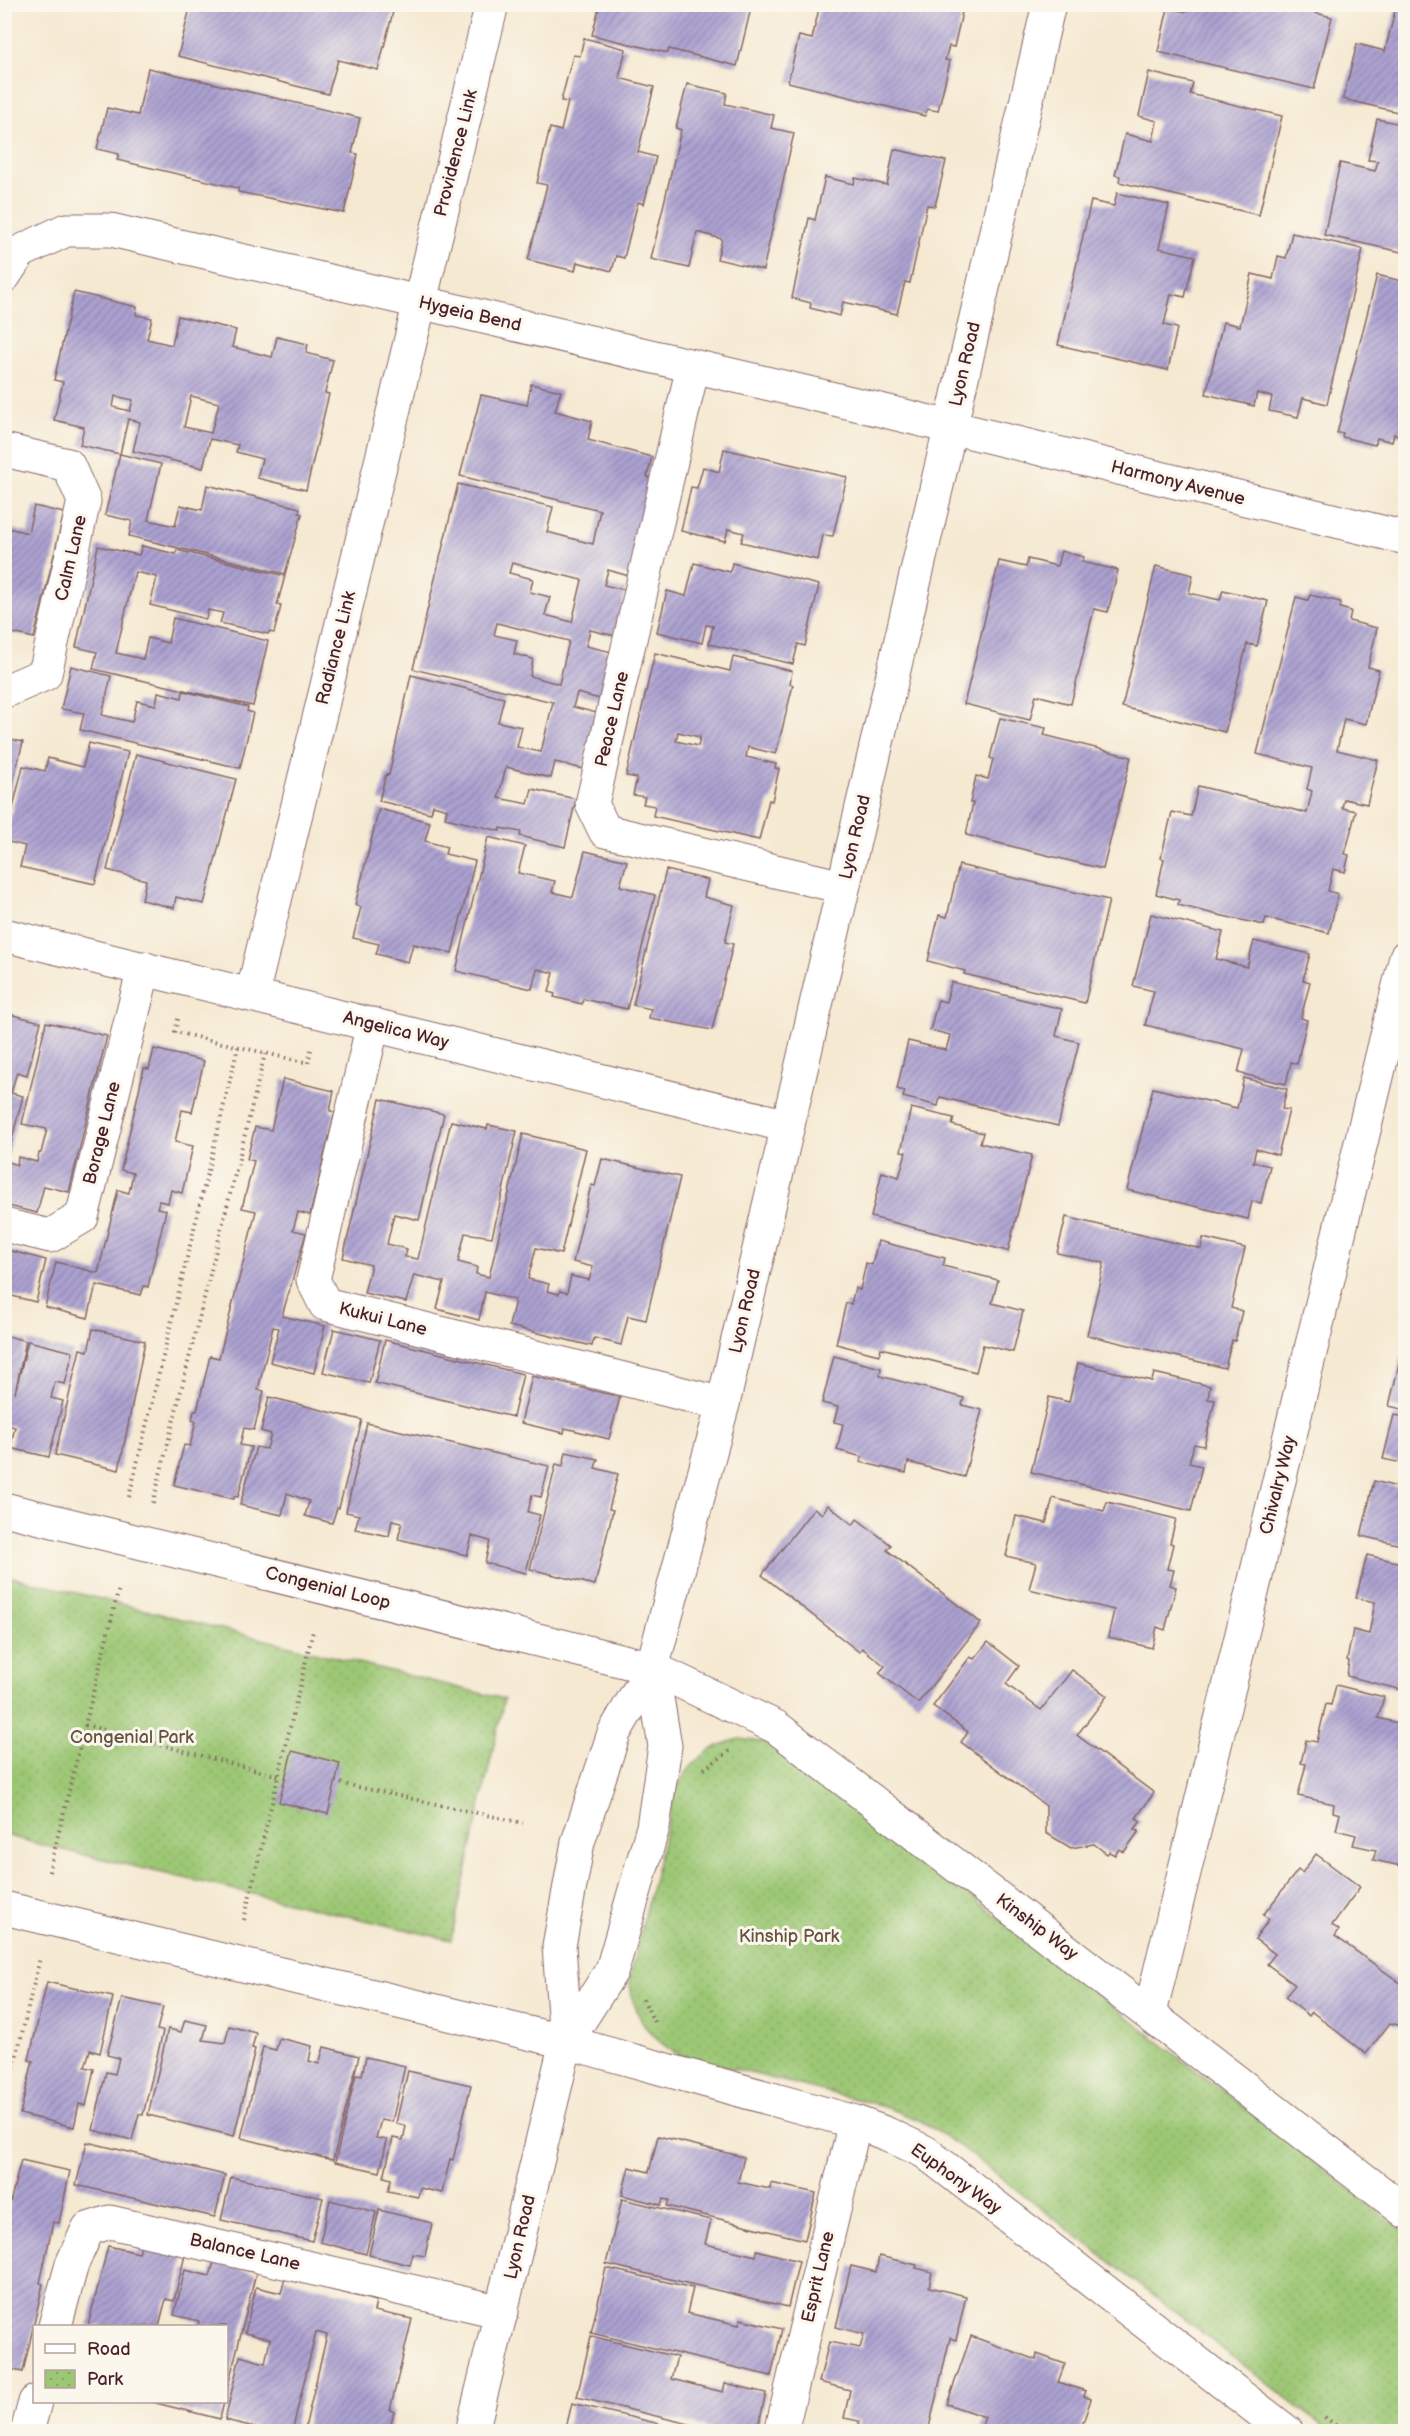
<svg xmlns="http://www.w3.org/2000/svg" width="1410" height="2436" font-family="'Balsamiq Sans',sans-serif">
<defs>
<pattern id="park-dots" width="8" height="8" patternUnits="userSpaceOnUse" patternTransform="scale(1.5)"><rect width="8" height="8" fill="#9cc774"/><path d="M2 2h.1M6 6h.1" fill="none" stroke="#88aa65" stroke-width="1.8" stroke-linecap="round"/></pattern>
<pattern id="building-hatch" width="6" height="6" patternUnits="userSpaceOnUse" patternTransform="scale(1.5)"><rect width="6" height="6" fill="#aca2d1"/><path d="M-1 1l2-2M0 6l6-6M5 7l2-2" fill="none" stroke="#8e83aa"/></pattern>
</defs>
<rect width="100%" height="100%" fill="#fbf7ec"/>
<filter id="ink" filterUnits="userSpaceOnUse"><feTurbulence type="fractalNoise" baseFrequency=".0167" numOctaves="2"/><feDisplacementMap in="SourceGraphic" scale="12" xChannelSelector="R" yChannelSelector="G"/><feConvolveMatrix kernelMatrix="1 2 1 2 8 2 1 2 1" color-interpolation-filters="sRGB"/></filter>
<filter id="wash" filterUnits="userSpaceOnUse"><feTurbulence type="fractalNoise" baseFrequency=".008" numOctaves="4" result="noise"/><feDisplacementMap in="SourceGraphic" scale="24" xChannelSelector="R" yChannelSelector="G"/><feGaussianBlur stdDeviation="1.35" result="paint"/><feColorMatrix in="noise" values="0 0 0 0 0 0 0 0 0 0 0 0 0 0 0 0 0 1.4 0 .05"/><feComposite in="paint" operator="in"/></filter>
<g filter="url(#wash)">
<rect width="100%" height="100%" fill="#f5e9d2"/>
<g fill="url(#park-dots)" stroke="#737350" stroke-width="1.5">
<polygon points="4,1575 504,1699 451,1940 42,1845 5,1835"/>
<path d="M 740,1739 L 770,1743 L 782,1750 L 1405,2232 L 1405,2431 L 1329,2431 L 964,2149 L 921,2121 L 880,2105 L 681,2056 C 648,2038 634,2017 629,1980 L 676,1788 C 691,1762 710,1745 740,1739 Z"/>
</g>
<g id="blocks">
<g fill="url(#building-hatch)" fill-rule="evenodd">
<polygon points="191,4 395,4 378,70 338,60 328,94 178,56"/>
<polygon points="600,4 752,4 737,66 669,49 668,53 592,35"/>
<polygon points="820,4 964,4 954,47 949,46 945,60 950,61 938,111 927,109 925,116 788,82 799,36 812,39"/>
<polygon points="1188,4 1317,4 1315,13 1332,17 1314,89 1158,52 1168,8 1186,12"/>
<polygon points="1396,7 1406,9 1406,114 1343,99 1357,44 1385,51"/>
<polygon points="584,38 626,49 619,78 654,87 638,152 656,157 644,204 638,202 624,258 616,256 612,271 577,262 575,271 528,260 547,185 537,183 550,128 561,131 568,102 561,101 573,55 580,56"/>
<polygon points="148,68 360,118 352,153 358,154 344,213 238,192 238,188 117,160 119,154 97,149 107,108 138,115"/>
<polygon points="1149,72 1193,83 1190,94 1282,116 1259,215 1119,182 1120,176 1115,175 1125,134 1153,141 1157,121 1139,116"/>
<polygon points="687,84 727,93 725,104 774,115 771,128 794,133 763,270 717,259 722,239 697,232 689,268 651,259 681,130 676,128"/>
<polygon points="1377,119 1406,125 1406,253 1324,235 1340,163 1375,171 1378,161 1368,160"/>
<polygon points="894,149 946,161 935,206 927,205 910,283 905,282 897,314 843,302 840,316 810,308 811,303 792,298 809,218 815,220 825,177 854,184 855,178 887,185"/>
<polygon points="1117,193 1169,205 1159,248 1195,256 1185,297 1171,294 1164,325 1177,328 1168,370 1058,345 1091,201 1114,206"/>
<polygon points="1292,233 1363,249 1327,404 1303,398 1298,417 1269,411 1272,397 1257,393 1254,406 1206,394 1223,322 1240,326 1252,274 1273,279 1278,256 1286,258"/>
<polygon points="1377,275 1406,282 1406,437 1394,434 1392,442 1377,438 1375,445 1342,437 1343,433 1337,433"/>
<path d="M 74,292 L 137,307 L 136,315 L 152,318 L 147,339 L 172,345 L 178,316 L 236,330 L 232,347 L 272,357 L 277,337 L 308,344 L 306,353 L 333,360 L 325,393 L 329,394 L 306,490 L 257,478 L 262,459 L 236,452 L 238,445 L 210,439 L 203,468 L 133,451 L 140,422 L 128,419 L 120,454 L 80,445 L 84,427 L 54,420 L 63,382 L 54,380 ZM 115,396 L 133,400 L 130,411 L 113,407 ZM 191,396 L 219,403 L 211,433 L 184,427 Z"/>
<path d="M 531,384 L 561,391 L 555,411 L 592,421 L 588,440 L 652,457 L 647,477 L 653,478 L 629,576 L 608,570 L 604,585 L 626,590 L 615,636 L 590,630 L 586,646 L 612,652 L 600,699 L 577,693 L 573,707 L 597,713 L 583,769 L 555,762 L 551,778 L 506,767 L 498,798 L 528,804 L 532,789 L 576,799 L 565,847 L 520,836 L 521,832 L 500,828 L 500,831 L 445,818 L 447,809 L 433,805 L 431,813 L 379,801 L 386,774 L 389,775 L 411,675 L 504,698 L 498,722 L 522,727 L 517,747 L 541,752 L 553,702 L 413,669 L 458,484 L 553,507 L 547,532 L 593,544 L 600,510 L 460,476 L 481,395 L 527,405 ZM 512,563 L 582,580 L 572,622 L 545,615 L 550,597 L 530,592 L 533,579 L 509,573 ZM 497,623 L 569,641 L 559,684 L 530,676 L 533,659 L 514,654 L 517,640 L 494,635 Z"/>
<polygon points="724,449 847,477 833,536 823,535 818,560 741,542 744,533 728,529 725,541 681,531 691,487 697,488 703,467 719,472"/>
<polygon points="120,454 161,464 148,520 175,526 180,505 202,510 207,485 300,508 299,513 302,514 285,574 129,536 132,521 105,515"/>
<polygon points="34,506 64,513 34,638 4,631 4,527 28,533"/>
<polygon points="98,546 139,555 142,546 176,554 177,550 285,576 277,605 281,606 274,633 269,632 268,634 220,623 223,613 208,610 206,619 150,605 157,577 135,572 128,601 116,653 143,659 148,638 168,643 173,618 268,641 253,706 93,669 97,652 76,647"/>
<polygon points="1061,551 1084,557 1082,562 1118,570 1108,612 1094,609 1071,704 1036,695 1030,720 964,704 999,561 1026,567 1028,559 1057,566"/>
<polygon points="694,563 730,572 732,563 819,585 805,646 798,644 793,664 709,644 713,626 706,625 702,643 657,632 667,591 686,596"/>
<polygon points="1156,566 1193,575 1189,593 1220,600 1223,590 1268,601 1257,646 1247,644 1225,732 1122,707"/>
<polygon points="1310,595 1341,602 1340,608 1351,611 1349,621 1377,628 1368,667 1379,670 1366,724 1344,719 1337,750 1378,760 1367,804 1344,799 1342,808 1356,811 1345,854 1349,855 1345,872 1333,869 1328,891 1338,894 1329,933 1266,918 1264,925 1214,914 1178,905 1179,900 1156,894 1164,859 1161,858 1172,812 1191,816 1198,786 1307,813 1312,791 1307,789 1312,768 1257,754 1296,597 1308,600"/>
<path d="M 655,653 L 730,671 L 733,657 L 792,671 L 790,684 L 793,685 L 776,754 L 748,747 L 746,757 L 776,764 L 775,768 L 779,769 L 772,801 L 769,800 L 759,840 L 653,816 L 655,806 L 643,804 L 645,797 L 633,795 L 637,778 L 626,776 ZM 678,732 L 700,737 L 698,746 L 676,741 Z"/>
<polygon points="71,666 111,676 102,715 132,722 137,701 156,705 158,692 182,698 183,691 248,707 247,711 253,713 240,768 80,730 84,713 61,709"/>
<polygon points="1000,718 1046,728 1044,735 1131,757 1103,869 966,835 973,803 970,803 976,776 988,779 993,759 990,758"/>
<polygon points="4,738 23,742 5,813 4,813"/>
<polygon points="89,743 128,752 95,884 20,867 25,846 5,841 23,766 45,771 48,758 83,767"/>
<polygon points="136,754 236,779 204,904 176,897 174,908 142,900 146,880 107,870"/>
<polygon points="379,809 430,822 425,841 447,847 445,854 475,861 452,953 413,944 408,962 376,954 379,944 353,938 361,907 355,905"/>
<polygon points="488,837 525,846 518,873 555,881 552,892 573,897 585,851 627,861 620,886 655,895 627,1009 583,999 582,1004 554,997 555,994 549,992 554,973 537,969 532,989 456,971"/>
<polygon points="959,865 1109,900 1085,1003 964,974 965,971 928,961 939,915 947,917"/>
<polygon points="666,870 708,880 704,897 734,905 725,942 733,944 712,1030 649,1018 651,1009 633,1005"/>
<polygon points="1151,914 1223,932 1216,959 1247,967 1254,941 1310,954 1303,980 1310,982 1301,1018 1307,1020 1297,1064 1291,1062 1286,1084 1238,1073 1244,1049 1145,1025 1154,991 1133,986"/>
<polygon points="951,982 1062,1009 1056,1036 1079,1042 1058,1126 940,1097 938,1106 903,1097 905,1091 897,1089 908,1041 946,1050 950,1035 930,1030 938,1000 946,1002"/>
<polygon points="5,1013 41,1022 27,1075 17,1072 11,1093 23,1096 5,1166"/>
<polygon points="46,1022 107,1036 69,1192 44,1186 37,1213 4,1205 4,1176 8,1162 17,1165 18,1157 37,1162 39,1153 41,1153 47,1129 22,1124"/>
<polygon points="154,1049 204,1061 192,1112 182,1110 175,1142 193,1146 182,1193 171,1190 168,1203 159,1201 157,1208 166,1210 148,1287 144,1286 141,1295 96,1285 88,1318 45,1307 56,1262 98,1273 118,1190 129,1193 133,1173 121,1170 144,1068 149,1069"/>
<polygon points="1244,1078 1287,1089 1282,1109 1289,1110 1278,1155 1256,1149 1253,1162 1270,1166 1261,1203 1252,1201 1248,1219 1127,1190 1153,1088 1237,1108"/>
<polygon points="283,1079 334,1091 330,1111 335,1112 310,1215 298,1212 293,1230 306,1233 282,1316 325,1326 314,1373 270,1362 279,1328 273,1327 258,1390 264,1391 254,1430 244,1428 240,1445 251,1447 238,1497 234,1496 234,1499 174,1485 184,1445 190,1446 196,1421 192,1420 194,1411 197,1411 210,1356 219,1358 256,1211 242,1208 254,1161 247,1159 255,1127 271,1130"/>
<polygon points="380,1099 444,1114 419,1220 394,1214 387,1244 407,1249 405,1257 418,1259 451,1121 487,1129 488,1125 517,1131 492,1237 465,1233 458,1262 477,1267 476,1274 489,1277 523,1134 586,1149 561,1254 536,1248 528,1279 549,1284 547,1291 559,1294 560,1291 567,1293 571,1276 589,1280 593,1267 573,1262 591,1185 595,1186 602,1159 680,1177 646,1320 628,1316 621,1345 594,1338 592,1346 509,1326 515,1300 485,1292 479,1320 437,1309 444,1282 414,1275 406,1302 364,1293 371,1265 343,1258"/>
<polygon points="911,1108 954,1118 952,1125 983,1133 980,1143 1032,1155 1008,1251 871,1217 882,1172 899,1177 906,1152 901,1151"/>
<polygon points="1066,1217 1201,1249 1203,1238 1245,1248 1231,1308 1242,1311 1235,1341 1232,1340 1225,1368 1087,1335 1104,1263 1057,1253"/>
<polygon points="878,1241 945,1258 943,1266 998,1280 992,1303 1023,1311 1013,1352 983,1345 976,1372 881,1348 879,1355 836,1344 846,1303 851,1304 855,1288 860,1290 866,1263 872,1265"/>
<polygon points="4,1249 46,1260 36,1302 4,1294"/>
<polygon points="93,1329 145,1341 119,1470 55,1455 80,1349 88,1351"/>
<polygon points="334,1329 380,1340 369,1383 323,1372"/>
<polygon points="4,1335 26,1341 15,1393 28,1341 73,1352 65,1384 55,1382 51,1398 63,1401 49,1457 10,1448 15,1427 7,1425 4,1431"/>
<polygon points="385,1340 523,1374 513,1417 375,1383"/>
<polygon points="834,1356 881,1368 880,1376 964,1398 962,1405 982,1410 964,1477 908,1462 906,1473 860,1462 862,1457 837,1450 843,1424 834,1422 838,1407 822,1403"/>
<polygon points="1401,1356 1406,1357 1406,1410 1389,1406"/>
<polygon points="1078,1363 1152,1381 1154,1373 1210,1386 1208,1399 1215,1400 1204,1446 1194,1444 1189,1463 1202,1466 1191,1511 1031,1472 1049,1397 1069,1402"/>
<polygon points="532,1376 620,1397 609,1439 565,1428 564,1433 521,1423"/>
<polygon points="269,1397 362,1420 339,1508 337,1508 332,1523 305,1516 309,1501 287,1493 282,1515 240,1505 256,1447 267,1449 271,1434 261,1431"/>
<polygon points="1394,1415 1406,1417 1406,1546 1361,1536 1374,1481 1397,1487 1402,1463 1383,1459"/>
<polygon points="367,1423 549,1466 541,1497 532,1495 528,1512 540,1515 526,1573 485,1563 490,1541 472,1536 467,1555 398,1539 402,1522 392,1520 389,1536 355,1529 359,1515 346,1512"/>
<polygon points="566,1452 598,1459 595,1468 618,1474 609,1509 613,1510 595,1585 530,1569 556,1464 563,1466"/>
<polygon points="1053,1498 1104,1511 1107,1502 1176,1519 1170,1543 1173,1544 1167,1569 1174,1570 1170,1585 1176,1587 1165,1630 1157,1627 1152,1648 1108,1637 1114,1610 1029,1589 1036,1563 1006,1556 1016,1516 1046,1523"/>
<polygon points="828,1505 853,1525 857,1519 891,1545 887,1550 981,1623 918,1703 879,1673 885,1666 862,1648 859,1652 762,1575 814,1508 822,1514"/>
<polygon points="1367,1555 1406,1564 1406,1691 1347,1676 1349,1661 1347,1660 1353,1630 1369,1634 1375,1602 1356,1598"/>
<polygon points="988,1642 1019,1666 1006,1684 1041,1710 1072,1670 1107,1696 1077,1735 1154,1793 1136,1818 1141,1821 1135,1829 1139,1831 1124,1852 1119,1849 1115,1855 1109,1852 1107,1854 1094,1844 1071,1848 1046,1833 1046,1806 961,1742 968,1732 933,1706 970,1657 974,1659"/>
<polygon points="1336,1685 1384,1697 1378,1718 1406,1725 1406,1867 1373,1860 1376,1850 1353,1845 1356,1835 1336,1830 1340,1814 1333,1812 1334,1804 1298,1796 1306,1764 1301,1763 1306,1740 1317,1742 1326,1704 1331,1705"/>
<polygon points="292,1751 340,1763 328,1814 279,1802"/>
<polygon points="1316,1854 1360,1887 1332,1925 1339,1930 1335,1936 1406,1987 1406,2027 1390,2023 1366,2054 1312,2012 1309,2016 1285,1997 1295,1985 1267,1964 1275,1954 1255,1939 1269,1919 1263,1915 1298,1870 1302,1873"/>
<polygon points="47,1982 113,1997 100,2053 90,2050 85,2067 94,2069 86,2106 79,2104 74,2127 20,2114 33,2061 29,2060"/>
<polygon points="122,1998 163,2007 157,2030 163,2031 143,2115 139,2114 132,2140 93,2130 106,2072 115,2074 119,2058 107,2055"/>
<polygon points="185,2020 207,2025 203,2040 225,2043 229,2026 256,2033 252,2048 255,2049 234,2136 148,2115 168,2029 181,2032"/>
<polygon points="279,2038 312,2046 309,2061 319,2064 324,2047 359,2056 333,2160 241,2138 263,2047 276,2050"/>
<polygon points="366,2057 405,2066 392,2122 381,2120 376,2138 387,2140 380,2172 335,2162 356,2074 362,2075"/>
<polygon points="408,2071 471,2085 453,2160 450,2159 442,2193 420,2188 418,2197 388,2191 391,2179 384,2177 393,2138 403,2140 406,2126 396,2123"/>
<polygon points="658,2136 744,2157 738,2182 770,2189 771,2183 816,2193 805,2240 667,2206 669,2200 663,2199 661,2205 622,2195 629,2167 649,2172"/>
<polygon points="87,2142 225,2175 215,2217 76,2185"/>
<polygon points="21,2160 70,2171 59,2223 53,2222 40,2283 43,2284 23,2372 4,2368 4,2226"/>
<polygon points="231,2177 323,2198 312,2241 221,2220"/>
<polygon points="622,2199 711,2220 705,2244 756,2256 757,2250 799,2261 788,2307 606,2264"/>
<polygon points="330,2200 376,2212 366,2254 320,2242"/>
<polygon points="379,2210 432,2223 425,2256 413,2254 410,2265 369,2255"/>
<polygon points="141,2245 185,2255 174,2301 166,2299 159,2326 88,2326 108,2246 139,2253"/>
<polygon points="879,2256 917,2265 916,2268 932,2272 929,2287 966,2296 956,2340 950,2338 928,2432 857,2432 859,2421 844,2418 850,2390 819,2382 829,2342 860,2348 864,2334 836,2327 851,2266 876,2272"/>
<polygon points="214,2262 256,2273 227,2390 226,2326 198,2326 199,2321 174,2315 185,2270 210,2276"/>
<polygon points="606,2268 693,2288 687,2313 739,2325 740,2319 782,2329 771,2376 591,2333"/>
<polygon points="285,2278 376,2301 374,2311 412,2319 390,2410 394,2412 389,2432 304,2432 327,2335 316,2332 292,2432 275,2432 225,2420 240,2356 265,2363 270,2339 245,2333 256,2287 281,2293"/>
<polygon points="591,2336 677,2357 671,2379 723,2392 725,2383 766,2393 757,2432 722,2432 577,2397"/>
<polygon points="971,2336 1036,2360 1037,2354 1065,2364 1058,2382 1086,2391 1084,2396 1091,2399 1080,2432 980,2432 985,2417 947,2404"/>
<polygon points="152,2402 224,2402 220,2419"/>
<polygon points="572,2403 660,2424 658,2432 565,2432"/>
</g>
</g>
</g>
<g filter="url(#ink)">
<use href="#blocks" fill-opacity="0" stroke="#866665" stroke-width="1.5"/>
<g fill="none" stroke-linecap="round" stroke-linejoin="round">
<g stroke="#866665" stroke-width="35">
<g id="minor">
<polyline points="4,276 20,252 66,230 111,230 864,406 1406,538"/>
<polyline points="693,366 592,804 605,831 843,887"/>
<polyline points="4,450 68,465 84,501 45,674 8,690 4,690"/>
<polyline points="4,935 788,1126"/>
<polyline points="252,995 492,4"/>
<polyline points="373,1024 313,1280 325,1304 723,1404"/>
<polyline points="4,1225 50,1236 82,1217 144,968"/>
<polyline points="4,1509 652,1668 776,1727 1406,2212"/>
<polyline points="4,1908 566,2042 855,2122 887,2134 925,2152 1287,2432"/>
<polyline points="1150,2013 1406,957"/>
<polyline points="566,2042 612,1970 653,1827 665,1746 652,1668"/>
<polyline points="55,2326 72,2264 88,2229 110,2222 502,2312"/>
<polyline points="27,2432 35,2402"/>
<polyline points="472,2432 566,2042 559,1946 578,1842 614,1733 652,1668 723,1404 1049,4"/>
<polyline points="781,2432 855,2122"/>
</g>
</g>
<g stroke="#866665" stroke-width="4" stroke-dasharray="1.5 4.5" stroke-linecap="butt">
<polyline points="178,1019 175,1032 308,1063 311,1050"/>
<polyline points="129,1497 238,1047"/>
<polyline points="153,1503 265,1054"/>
<polyline points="85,1725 279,1776"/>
<polyline points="704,1769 730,1751"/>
<polyline points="335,1782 523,1823"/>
<polyline points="49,1872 119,1588"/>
<polyline points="244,1920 313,1631"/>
<polyline points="4,1971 9,1951"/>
<polyline points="643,1999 654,2022"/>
<polyline points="4,2108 40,1958"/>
<polyline points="1325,2417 1344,2432"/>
</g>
<use href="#minor" stroke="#fff" stroke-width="33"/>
</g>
</g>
<g text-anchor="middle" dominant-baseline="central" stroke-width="6" stroke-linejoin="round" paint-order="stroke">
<g font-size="18" fill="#4a1f2b" stroke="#fbf7ec">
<text transform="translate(456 153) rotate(-76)">Providence Link</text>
<text transform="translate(470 314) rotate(13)">Hygeia Bend</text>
<text transform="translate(965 364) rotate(-77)">Lyon Road</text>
<text transform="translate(1178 483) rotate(14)">Harmony Avenue</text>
<text transform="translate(71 558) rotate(-77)">Calm Lane</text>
<text transform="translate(336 648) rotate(-76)">Radiance Link</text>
<text transform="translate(612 719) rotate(-77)">Peace Lane</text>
<text transform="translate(855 837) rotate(-77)">Lyon Road</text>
<text transform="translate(396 1030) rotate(14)">Angelica Way</text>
<text transform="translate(102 1133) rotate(-76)">Borage Lane</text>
<text transform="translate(745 1311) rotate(-77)">Lyon Road</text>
<text transform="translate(383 1319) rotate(14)">Kukui Lane</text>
<text transform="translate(1278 1485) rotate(-76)">Chivalry Way</text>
<text transform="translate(328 1588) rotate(14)">Congenial Loop</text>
<text transform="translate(1037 1927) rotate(37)">Kinship Way</text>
<text transform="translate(956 2179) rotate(36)">Euphony Way</text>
<text transform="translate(520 2237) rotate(-77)">Lyon Road</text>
<text transform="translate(245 2252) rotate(13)">Balance Lane</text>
<text transform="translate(818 2277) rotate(-77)">Esprit Lane</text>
</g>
<g font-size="18" fill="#635141" stroke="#fbf7ec">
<text x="132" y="1737">Congenial Park</text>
<text x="789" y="1936">Kinship Park</text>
</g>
</g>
<rect width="1410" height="2436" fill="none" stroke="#fbf7ec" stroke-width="24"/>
<rect x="33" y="2325" width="195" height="78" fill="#fbf7ec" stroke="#b4a19f" stroke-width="1.5"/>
<rect x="45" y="2344" width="30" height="9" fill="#ffffff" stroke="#b4a19f" stroke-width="1.5"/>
<text x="87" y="2355" font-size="18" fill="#4a1f2b">Road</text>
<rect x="45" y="2370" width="30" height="18" fill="url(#park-dots)" stroke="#b4a19f" stroke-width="1.5"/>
<text x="87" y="2385" font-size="18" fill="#4a1f2b">Park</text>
</svg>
